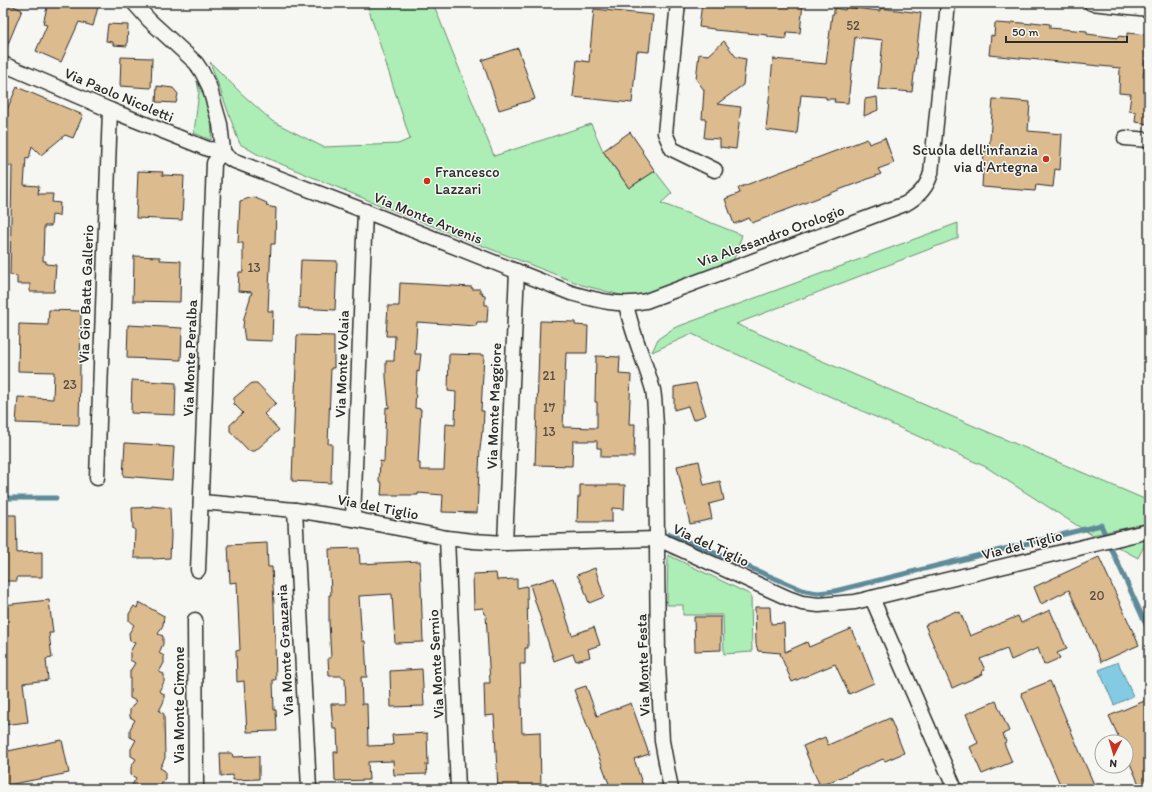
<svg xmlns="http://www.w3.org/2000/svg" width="1152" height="792" font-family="Itim,sans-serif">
<rect width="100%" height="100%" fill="#f6f6f2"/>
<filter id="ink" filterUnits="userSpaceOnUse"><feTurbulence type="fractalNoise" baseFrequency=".025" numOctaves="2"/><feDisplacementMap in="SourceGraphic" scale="8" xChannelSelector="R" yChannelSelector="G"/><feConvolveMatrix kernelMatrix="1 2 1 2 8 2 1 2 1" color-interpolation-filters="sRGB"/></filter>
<g filter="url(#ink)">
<g fill="#aceeb6" stroke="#6c8c70">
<polygon points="371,3 433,3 494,156 591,124 603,151 629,188 655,171 672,193 661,203 742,235 734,259 654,292 628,297 582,285 394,211 257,154 240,144 237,137 225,103 210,62 241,93 272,121 323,147 398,144 410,139 368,7"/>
<path d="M 197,81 C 206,100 214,118 211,140 L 194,133 L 199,91 Z"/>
<polygon points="958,223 958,238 736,324 1149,501 1149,523 1092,535 986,467 692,334 652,352 658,339 674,328"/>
<polygon points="1148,538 1138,558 1116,546"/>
<polygon points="668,555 751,595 752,652 724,654 723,615 683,615 683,605 667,605"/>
</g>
<polygon fill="#82cbe2" stroke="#5f8b99" points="1118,662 1133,696 1114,705 1099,670"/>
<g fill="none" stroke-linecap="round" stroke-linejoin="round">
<g stroke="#5f8b99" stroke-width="5">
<polyline points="3,498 56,498"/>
<polyline points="670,534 805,591 818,593 835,591 1101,525 1104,532"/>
<polyline points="1110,546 1149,631"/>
</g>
</g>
<g fill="#dcbb8f" stroke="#2b2b2b">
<polygon points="3,3 7,3 22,10 3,56"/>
<polygon points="48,3 99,3 93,26 79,22 61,62 36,51 47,25 43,24"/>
<polygon points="702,3 803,3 800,33 787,32 786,39 768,37 768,35 714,30 714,29 699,27"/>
<polygon points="846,7 880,11 880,8 921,13 912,92 878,89 883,40 855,37 848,103 834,102 835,99 826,99 826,97 801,95 797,134 766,130 773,59 826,64 832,14 834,14 834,8 845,10"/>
<polygon points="594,9 653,15 649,52 637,51 632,103 573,97 577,60 589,62"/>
<polygon points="1011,22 1032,24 1032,22 1050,24 1050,28 1087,31 1087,34 1118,38 1118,36 1127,37 1127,33 1148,35 1143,77 1149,77 1149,124 1135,122 1136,112 1129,111 1131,94 1119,93 1120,68 989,55 991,35 994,36 995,23 1011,24"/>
<polygon points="108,24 128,25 127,46 113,45 113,42 106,41"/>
<polygon points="724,41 736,57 746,59 743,85 717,104 741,107 736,149 720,147 720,139 704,138 706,119 702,119 704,90 696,79 699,54 709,55"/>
<polygon points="518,48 535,99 499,110 482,60"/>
<polygon points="121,57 152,58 151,88 120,86"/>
<polygon points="157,86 173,88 178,94 176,103 156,102"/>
<polygon points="17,87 83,115 73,138 65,135 41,155 32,146 29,159 26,158 24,185 39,186 38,194 53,194 52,202 60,203 59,216 52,215 51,226 44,226 43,261 46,261 46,264 56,265 54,292 30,292 30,284 17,284 17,276 10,275 12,166 6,165 7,149 4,148 6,117 4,116"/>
<polygon points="877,97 878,110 864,116 865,99"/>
<polygon points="993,99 1030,102 1028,131 1062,134 1060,170 1055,169 1053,187 1036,185 1035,191 982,187 984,151 989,151"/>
<polygon points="630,132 643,151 642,152 655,171 629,188 603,151"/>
<polygon points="885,138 894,163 878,169 881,174 752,223 749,218 734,224 725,199 740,193 738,188 867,139 869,144"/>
<polygon points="138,171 163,172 162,175 184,176 182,220 136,218"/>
<polygon points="253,197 267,203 266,206 276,208 275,244 271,244 268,311 273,311 272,341 245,340 243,327 244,318 252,292 238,291 239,272 243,272 243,243 238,243 240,201"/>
<polygon points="134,256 160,257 160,260 181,261 180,302 133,301"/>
<polygon points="301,260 337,261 335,310 299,308"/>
<polygon points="400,283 472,287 472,289 480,289 480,292 483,292 482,295 485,296 485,305 488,305 487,322 477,322 476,326 417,322 415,354 421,354 419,372 417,371 415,408 421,409 418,463 420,463 420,470 444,470 446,424 455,425 456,392 448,391 449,354 484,355 481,411 484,411 483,432 482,432 480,449 477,513 442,512 443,495 418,493 418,495 381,495 382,483 379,481 380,461 384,462 386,407 389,408 386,377 386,361 394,361 395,336 386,336 388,306 399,306"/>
<polygon points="49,310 81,311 79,425 16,423 18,397 53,399 54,372 18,371 19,324 48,325"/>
<polygon points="540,321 575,322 575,325 588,326 587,353 566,353 563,427 597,428 597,402 595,402 596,356 620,357 619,374 631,375 629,424 635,424 634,457 601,457 601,448 597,448 597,441 573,441 572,466 535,465"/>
<polygon points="128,325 182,328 181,360 127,358"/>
<polygon points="297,335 334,336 334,368 331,368 328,444 332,444 331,483 292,481"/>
<polygon points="132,380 176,383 175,415 131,413"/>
<polygon points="252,383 257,383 276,403 264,414 279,430 255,451 249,451 230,431 230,425 243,413 234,404 234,398"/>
<polygon points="696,383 706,415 693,420 688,406 674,410 674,387"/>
<polygon points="125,443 159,445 159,446 174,447 172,480 123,476"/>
<polygon points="699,461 704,485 720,481 724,500 709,504 712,519 690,524 677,466"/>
<polygon points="580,485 625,485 624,509 612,508 612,522 577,522 578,497 580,497"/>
<polygon points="152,506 170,508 171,536 170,558 153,559 153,558 134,558 135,529 133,529 132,508 152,507"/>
<polygon points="3,515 16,515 17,553 42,552 42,577 17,577 17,581 3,581"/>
<polygon points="267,543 268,567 272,567 274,604 276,680 273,680 274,710 276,710 277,731 247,732 244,681 237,682 236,651 240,650 237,582 230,583 228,545"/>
<polygon points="359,548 360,564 420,561 423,642 395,643 392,594 359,596 362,641 365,641 367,677 361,677 362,704 367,704 368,746 393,745 392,735 427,733 428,765 426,764 427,774 394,775 393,761 368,762 369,780 335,781 334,752 338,752 337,729 333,729 331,704 346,704 345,678 342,678 342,676 329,676 328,658 331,658 329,622 329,595 331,595 329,549"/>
<polygon points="1099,557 1139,645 1101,662 1069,590 1041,604 1034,587"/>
<polygon points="595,568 604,597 589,603 583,586 577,575"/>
<polygon points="496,573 497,580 517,579 517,588 527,586 528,648 525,648 525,664 520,664 522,733 540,732 541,789 498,789 494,715 485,716 484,683 490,683 486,614 484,614 483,608 474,609 473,574"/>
<polygon points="554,578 572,635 594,627 600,645 588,649 590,657 576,661 573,654 554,661 530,585"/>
<polygon points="49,600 53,633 49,633 52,658 46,659 48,680 23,683 28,722 3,725 3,605"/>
<polygon points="139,602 164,616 163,625 158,634 163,636 163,644 159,653 164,656 164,663 159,672 164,674 164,682 159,691 164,694 164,701 159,711 164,714 165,758 160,768 165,771 165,778 159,789 130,789 136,778 131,775 131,767 136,759 131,756 131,749 136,740 130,737 130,729 135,720 130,717 130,710 136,701 130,698 130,671 135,663 130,660 130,652 135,643 130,641 129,633 134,625 129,621 129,614 134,606 137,608"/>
<polygon points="755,607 770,607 771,624 784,623 785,652 807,642 809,647 851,629 858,645 860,646 874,683 849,694 835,664 792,682 780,654 781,653 758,651 756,644"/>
<polygon points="1050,610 1067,649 1057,653 1060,658 1044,665 1038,648 1011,660 1007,649 980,659 985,670 982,671 983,674 952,688 925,625 956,611 957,613 960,612 970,636 1018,616 1021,623"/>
<polygon points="694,617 721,617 721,650 695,651"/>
<polygon points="422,669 424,706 391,707 390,671"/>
<polygon points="1050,681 1079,750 1096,789 1062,789 1021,693"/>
<polygon points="586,686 597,716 631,703 649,754 634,759 644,789 611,789 574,690"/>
<polygon points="1149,699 1149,789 1141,789 1126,754 1126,742 1121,742 1109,716"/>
<polygon points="996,701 1009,731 1003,734 1006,742 1004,743 1012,762 982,774 970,747 978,743 966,714"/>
<polygon points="890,718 904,753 885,761 883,759 820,786 803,746 825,737 828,745"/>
<polygon points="62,740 69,773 3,786 3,752"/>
<polygon points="220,753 232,753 233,757 259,756 259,779 233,780 233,775 221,776"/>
</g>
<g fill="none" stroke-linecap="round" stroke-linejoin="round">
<g stroke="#2b2b2b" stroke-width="17">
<g id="minor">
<path d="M 134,3 L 149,20 L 196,63 L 202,72 L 209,86 L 220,124 L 223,150 L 225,155 L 232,160 L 365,211 L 571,293 C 596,300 620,307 646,301 L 905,204 C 918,197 927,188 931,173 L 948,3"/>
<polyline points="678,3 665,133 672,149 715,170"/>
<polyline points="1091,3 1149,9"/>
<polyline points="3,64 110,110 208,149 223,150"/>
<polyline points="1125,138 1149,140"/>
<path d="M 626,304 C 632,334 645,361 653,390 C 655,401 655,413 656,425 L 658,664 L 662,741 L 671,789"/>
<polyline points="97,478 110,110"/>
<polyline points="201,502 295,510 353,519 447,538 473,541 505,543 658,539 788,598 802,603 819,605 855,602 1149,531"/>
<polyline points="295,510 309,789"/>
<polyline points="353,519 365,211"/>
<polyline points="447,538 458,789"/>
<polyline points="505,543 517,271"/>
<polyline points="198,570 214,163 223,150"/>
<polyline points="872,598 955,789"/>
<polyline points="195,620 196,789"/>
</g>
</g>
<use href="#minor" stroke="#f6f6f2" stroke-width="14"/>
</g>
</g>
<g fill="#c8321e" stroke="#f6f6f2" stroke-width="1.5">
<circle cx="1046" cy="159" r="4"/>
<circle cx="427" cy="181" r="4"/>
</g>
<g text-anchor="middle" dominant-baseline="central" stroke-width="3" stroke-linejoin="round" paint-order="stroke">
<g font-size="13" fill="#574f44">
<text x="853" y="25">52</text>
<text x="254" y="267">13</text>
<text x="549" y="375">21</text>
<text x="70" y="384">23</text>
<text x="549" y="407">17</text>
<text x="549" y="431">13</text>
<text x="1097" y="595">20</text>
</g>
<g font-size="15" fill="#2b2b2b" stroke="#f6f6f2">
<text transform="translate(119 95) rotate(23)">Via Paolo Nicoletti</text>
<text transform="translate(428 218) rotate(22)">Via Monte Arvenis</text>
<text transform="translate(771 236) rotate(-20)">Via Alessandro Orologio</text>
<text transform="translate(86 294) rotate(-88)">Via Gio Batta Gallerio</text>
<text transform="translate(190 358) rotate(-88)">Via Monte Peralba</text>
<text transform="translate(342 364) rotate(-88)">Via Monte Volaia</text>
<text transform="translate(494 406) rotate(-88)">Via Monte Maggiore</text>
<text transform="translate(378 507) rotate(11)">Via del Tiglio</text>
<text transform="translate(711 545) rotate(25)">Via del Tiglio</text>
<text transform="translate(1022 545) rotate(-14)">Via del Tiglio</text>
<text transform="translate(285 650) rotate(-93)">Via Monte Grauzaria</text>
<text transform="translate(436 664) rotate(-93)">Via Monte Sernio</text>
<text transform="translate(643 665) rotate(-92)">Via Monte Festa</text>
<text transform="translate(179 705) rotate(-90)">Via Monte Cimone</text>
</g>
<g font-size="15" fill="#2b2b2b" stroke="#f6f6f2" text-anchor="end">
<text x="1038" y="150">Scuola dell'infanzia<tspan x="1038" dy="17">via d'Artegna</tspan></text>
<text x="435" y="172" text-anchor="start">Francesco<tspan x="435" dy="17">Lazzari</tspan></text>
</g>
</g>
<rect width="1152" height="792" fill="none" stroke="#f6f6f2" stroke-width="16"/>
<rect x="8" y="8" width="1136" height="776" fill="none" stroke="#2b2b2b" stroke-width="1.5" filter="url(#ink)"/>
<g transform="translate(1114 754) rotate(185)"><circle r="19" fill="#f6f6f2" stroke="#a5a5a2"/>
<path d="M0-3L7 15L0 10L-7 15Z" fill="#c8321e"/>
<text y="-6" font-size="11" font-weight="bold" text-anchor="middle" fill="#2b2b2b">N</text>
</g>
<path d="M1006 36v6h121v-6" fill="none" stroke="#2b2b2b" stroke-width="2"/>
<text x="1012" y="36" font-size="12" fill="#2b2b2b" stroke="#f6f6f2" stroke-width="3" paint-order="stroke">50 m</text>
</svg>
